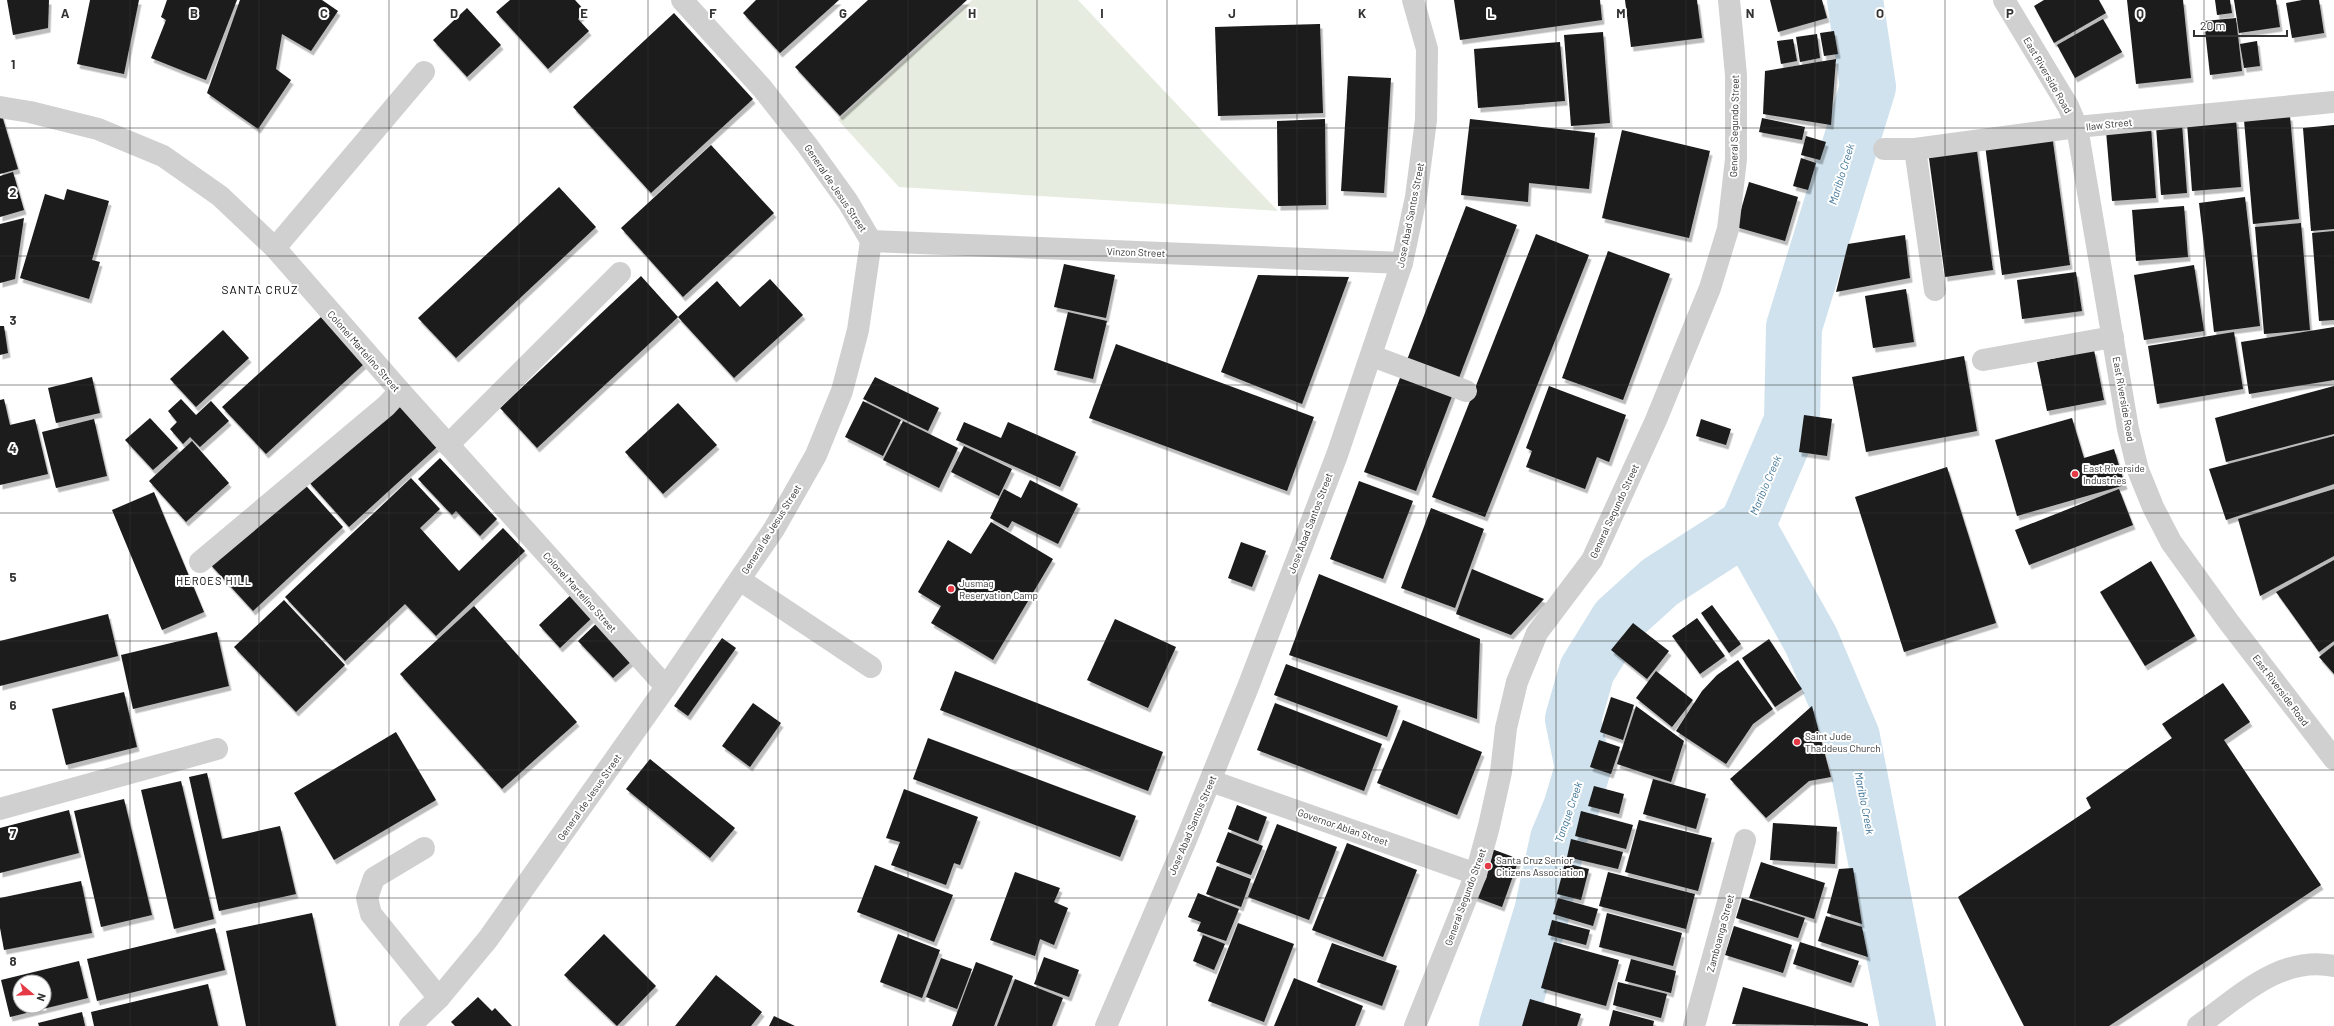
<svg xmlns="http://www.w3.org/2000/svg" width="2334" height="1026" font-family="Barlow,sans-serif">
<defs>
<filter id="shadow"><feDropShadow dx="2.5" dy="4.5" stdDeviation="0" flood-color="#0004"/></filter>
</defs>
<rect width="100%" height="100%" fill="#fff"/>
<polygon fill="#e6ecdf" points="972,0 1078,0 1278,211 899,187 838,120"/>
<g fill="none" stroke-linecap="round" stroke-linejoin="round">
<g stroke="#cfe2ee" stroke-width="56">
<polyline points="1747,526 1792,421 1794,327 1868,87 1855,0"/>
<polyline points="1747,526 1811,640 1852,737 1908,1026"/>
<polyline points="1507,1026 1542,912 1558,839 1571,808 1583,768 1573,719 1587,670 1618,620 1660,582 1747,526"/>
</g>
</g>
<g fill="#1a1a1a" fill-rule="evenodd" filter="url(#shadow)">
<polygon points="7,0 49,0 48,28 13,35"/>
<polygon points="90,0 139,0 124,74 77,64"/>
<polygon points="167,0 237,0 206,80 151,58 166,20 161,17"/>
<polygon points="240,0 322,0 338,11 311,51 282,34 276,69 291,80 258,129 207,93"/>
<polygon points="510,0 575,0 586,12 578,19 589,31 548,69 496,12"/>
<polygon points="756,0 839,0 780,53 743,13"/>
<polygon points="868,0 967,0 840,116 795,67"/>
<polygon points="1454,0 1600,0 1602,20 1460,40"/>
<polygon points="1625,0 1697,0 1702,38 1631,47"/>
<polygon points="1770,0 1822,0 1827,18 1778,32"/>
<polygon points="2044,0 2099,0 2106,13 2054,43 2034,6"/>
<polygon points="2127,0 2183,0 2191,78 2136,84"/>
<polygon points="2215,0 2230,0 2232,13 2217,15"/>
<polygon points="2234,0 2276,0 2280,27 2239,33"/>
<polygon points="2302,0 2319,0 2324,33 2292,38 2286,3"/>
<polygon points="467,8 501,45 467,77 433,40"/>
<polygon points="674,13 753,99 651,193 573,107"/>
<polygon points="2236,18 2242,71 2210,75 2204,21"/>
<polygon points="2103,19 2122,52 2075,78 2057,45"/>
<polygon points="1320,24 1323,113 1218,116 1215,27"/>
<polygon points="1834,31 1838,54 1824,56 1820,33"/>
<polygon points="1603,32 1610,123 1571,126 1564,35"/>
<polygon points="1817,34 1820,58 1800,62 1796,37"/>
<polygon points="1793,39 1797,61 1781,64 1777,41"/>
<polygon points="2257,41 2260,66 2244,68 2240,44"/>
<polygon points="1560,42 1565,101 1478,108 1474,49"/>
<polygon points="1836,59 1831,125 1763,114 1765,71"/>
<polygon points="1348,76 1391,78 1384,193 1341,191"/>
<polygon points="0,109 18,169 0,174"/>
<polygon points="2290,116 2299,219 2253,224 2244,120"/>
<polygon points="1762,118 1805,127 1802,140 1759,132"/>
<polygon points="1325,119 1326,205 1278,206 1277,121"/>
<polygon points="1470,119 1595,133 1589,189 1529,183 1528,202 1461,195"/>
<polygon points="2236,119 2241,187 2192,191 2187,123"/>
<polygon points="2182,124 2187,193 2161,195 2156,126"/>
<polygon points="2334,125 2334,229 2311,231 2303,128"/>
<polygon points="2151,127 2156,198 2112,201 2106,131"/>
<polygon points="1622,130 1710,151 1689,238 1602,218"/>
<polygon points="2052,135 2070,265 2002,275 1985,145"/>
<polygon points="1806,136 1826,142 1820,160 1801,155"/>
<polygon points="1976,144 1993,270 1945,277 1928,151"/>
<polygon points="711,145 774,213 683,297 621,228"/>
<polygon points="1801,158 1816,163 1808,190 1793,186"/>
<polygon points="13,172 24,210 0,217 0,176"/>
<polygon points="1749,182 1798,197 1785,241 1736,227"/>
<polygon points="559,187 596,227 456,358 418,318"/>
<polygon points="67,189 109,201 92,260 100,262 89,299 20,278 45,194 64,200"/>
<polygon points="2245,197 2260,326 2214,332 2199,203"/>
<polygon points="1466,206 1517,225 1416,491 1364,472"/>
<polygon points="2184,206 2188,257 2136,261 2132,210"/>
<polygon points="24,218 15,279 0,283 0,224"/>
<polygon points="2301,223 2310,330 2264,334 2255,227"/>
<polygon points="2334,231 2334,320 2319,321 2312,233"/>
<polygon points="1536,234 1589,255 1485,517 1432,497"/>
<polygon points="1905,235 1910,278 1836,292 1848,244"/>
<polygon points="1608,251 1670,274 1623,400 1562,378"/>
<polygon points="1064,264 1115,275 1106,318 1054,307"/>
<polygon points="2194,265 2204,331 2144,340 2134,275"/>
<polygon points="2076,272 2082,311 2022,319 2017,280"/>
<polygon points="1258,275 1349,277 1302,404 1221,372"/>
<polygon points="641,276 678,317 537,448 500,408"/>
<polygon points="770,279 803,315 734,378 678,317 717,281 740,307"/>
<polygon points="1906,289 1914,342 1873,348 1865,296"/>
<polygon points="1068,312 1107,321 1093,379 1054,370"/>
<polygon points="321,317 364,364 266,454 222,407"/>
<polygon points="0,326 4,326 8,353 0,355"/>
<polygon points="2334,327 2334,380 2249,394 2241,342"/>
<polygon points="223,330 249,358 196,407 170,379"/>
<polygon points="2234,332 2243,389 2157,404 2148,346"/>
<polygon points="1116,344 1314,417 1287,491 1089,418"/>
<polygon points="2094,350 2104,400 2047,411 2037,362"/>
<polygon points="1964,356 1977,431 1866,452 1852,377"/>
<polygon points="92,377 100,413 56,423 48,388"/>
<polygon points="875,377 939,408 928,431 863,399"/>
<polygon points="1549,386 1626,415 1609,462 1597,457 1585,489 1526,467 1532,451 1526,448"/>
<polygon points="2334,386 2334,434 2226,462 2215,418"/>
<polygon points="4,399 10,425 35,419 48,474 0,485 0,400"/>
<polygon points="181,399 196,415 211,401 229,421 200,447 190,437 183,444 170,429 177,422 168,411"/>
<polygon points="395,401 437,447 349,527 308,481"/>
<polygon points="863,401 901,420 883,456 845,437"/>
<polygon points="678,403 717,445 663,494 625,452"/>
<polygon points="1804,415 1832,419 1827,456 1799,452"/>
<polygon points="150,418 178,448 153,470 125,440"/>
<polygon points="2072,418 2084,458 2114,449 2125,485 2017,516 1995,440"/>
<polygon points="94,419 107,476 56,488 42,432"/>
<polygon points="1701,419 1731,429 1726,445 1696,436"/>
<polygon points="903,421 958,448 939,488 883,460"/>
<polygon points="964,422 1001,438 1008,422 1076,452 1060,487 956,440"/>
<polygon points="2334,436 2334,484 2226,520 2209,469"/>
<polygon points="192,441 229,483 186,522 149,481"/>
<polygon points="964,446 1012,469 999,496 951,472"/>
<polygon points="440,458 497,519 480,536 456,511 452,515 418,479"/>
<polygon points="1947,467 1996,623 1904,652 1855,497"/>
<polygon points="411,478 440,509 420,528 459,571 503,528 525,551 436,636 405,604 345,661 285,597"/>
<polygon points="300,479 343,527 253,611 209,563"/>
<polygon points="1030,480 1078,504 1058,544 1012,521 1008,528 990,518 1004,489 1021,498"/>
<polygon points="1359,481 1413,501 1383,579 1330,559"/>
<polygon points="2119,489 2133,525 2029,565 2015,530"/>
<polygon points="2334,489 2334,556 2260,596 2238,519"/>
<polygon points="154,492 204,612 162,630 112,510"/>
<polygon points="1431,508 1484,529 1455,608 1401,588"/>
<polygon points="991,522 1053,559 993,660 931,623 941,606 918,592 948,540 971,554"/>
<polygon points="1241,542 1266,551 1252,587 1228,578"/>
<polygon points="2334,560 2334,641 2319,652 2276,592"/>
<polygon points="2151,561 2195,636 2145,666 2100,592"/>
<polygon points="1472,569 1544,599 1511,635 1456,614"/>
<polygon points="1319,574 1480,639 1477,719 1289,655"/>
<polygon points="575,591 596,614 560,648 539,625"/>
<polygon points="284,600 345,665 296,712 234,647"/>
<polygon points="1712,605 1741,644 1729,653 1701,613"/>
<polygon points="474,606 577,722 502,789 400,674"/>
<polygon points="108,614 118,656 0,686 0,641"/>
<polygon points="1697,618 1725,656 1700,674 1672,636"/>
<polygon points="1115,619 1176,647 1148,708 1087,680"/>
<polygon points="600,620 635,658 613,678 578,641"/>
<polygon points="1633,623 1669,651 1647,679 1611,650"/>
<polygon points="217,632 229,686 133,709 121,655"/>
<polygon points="722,638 736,648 688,716 674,706"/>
<polygon points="1769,639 1802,689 1775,707 1742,658"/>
<polygon points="2334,645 2334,674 2319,657"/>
<polygon points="1738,660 1773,709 1753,724 1726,764 1676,731 1702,691 1717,675"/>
<polygon points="1286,664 1398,706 1387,737 1274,695"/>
<polygon points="955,671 1163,752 1148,791 940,710"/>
<polygon points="1656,671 1693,700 1672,727 1636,698"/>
<polygon points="2223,683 2250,722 2224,740 2321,885 2109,1026 2024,1026 1958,897 2091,808 2086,798 2172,738 2162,724"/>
<polygon points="124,692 137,747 66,765 52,709"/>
<polygon points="1611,697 1634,705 1623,740 1600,732"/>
<polygon points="753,703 781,723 750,767 722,746"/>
<polygon points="1275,703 1382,744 1364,791 1257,750"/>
<polygon points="1636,706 1684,741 1671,782 1617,764"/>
<polygon points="1812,706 1831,777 1809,781 1766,818 1730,779"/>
<polygon points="1403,720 1482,752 1457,815 1377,783"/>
<polygon points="396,732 436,800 334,860 294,793"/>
<polygon points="928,738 1136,816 1120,857 913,779"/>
<polygon points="1599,740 1620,747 1611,774 1590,767"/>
<polygon points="650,759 735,828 710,858 626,789"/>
<polygon points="207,773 222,839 280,826 296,894 219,911 189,777"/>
<polygon points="1653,779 1706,794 1696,829 1643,814"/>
<polygon points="181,781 214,919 174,929 141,790"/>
<polygon points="1594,786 1624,794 1619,814 1588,806"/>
<polygon points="904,789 978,817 960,865 954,863 946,885 891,865 900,842 886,838"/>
<polygon points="124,799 152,915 101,927 74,811"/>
<polygon points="1237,805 1267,817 1258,841 1228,829"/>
<polygon points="69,810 79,853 0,873 0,828"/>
<polygon points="1581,811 1633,825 1626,849 1575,836"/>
<polygon points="1639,820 1712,838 1698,891 1625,872"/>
<polygon points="1773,823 1837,827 1835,864 1770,860"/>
<polygon points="1277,824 1337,847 1309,920 1248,897"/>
<polygon points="1228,832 1263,846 1251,875 1216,862"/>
<polygon points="1571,839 1623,852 1618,869 1567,857"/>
<polygon points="1347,843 1417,870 1383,957 1312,930"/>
<polygon points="1489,848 1519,859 1502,907 1472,896"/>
<polygon points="1761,862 1825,883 1814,919 1749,898"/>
<polygon points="1565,863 1589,869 1581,900 1557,894"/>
<polygon points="875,865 953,895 934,942 857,912"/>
<polygon points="1217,866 1251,879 1241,907 1206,894"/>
<polygon points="1853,868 1862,924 1827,913 1839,869"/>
<polygon points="1015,872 1060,888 1054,902 1068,908 1054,945 1040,939 1035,956 990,940"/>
<polygon points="1608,872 1695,894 1686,929 1599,906"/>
<polygon points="81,881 92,933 4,950 0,928 0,898"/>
<polygon points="1198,893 1239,909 1226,941 1197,931 1201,922 1188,917"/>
<polygon points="1558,898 1598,909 1593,926 1553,914"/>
<polygon points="1742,898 1805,918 1798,938 1736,918"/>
<polygon points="312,913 336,1026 246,1026 226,931"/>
<polygon points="1607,913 1682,933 1673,966 1599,947"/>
<polygon points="1826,916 1862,927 1868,957 1818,941"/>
<polygon points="1552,920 1590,930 1586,945 1548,935"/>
<polygon points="1238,923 1294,944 1264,1022 1208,1001"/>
<polygon points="1734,926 1792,945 1783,973 1725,955"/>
<polygon points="215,928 225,970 97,1001 87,959"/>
<polygon points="604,934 656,986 617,1026 564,975"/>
<polygon points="898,934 940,950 922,998 880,982"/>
<polygon points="1203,935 1225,944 1214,970 1193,961"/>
<polygon points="1554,942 1619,960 1606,1006 1541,988"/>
<polygon points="1800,942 1859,961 1851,983 1793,964"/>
<polygon points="1332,943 1397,966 1382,1006 1317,982"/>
<polygon points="1044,957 1079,970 1069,997 1034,984"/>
<polygon points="941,958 972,969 957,1009 926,997"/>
<polygon points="1631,959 1676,971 1671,993 1625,981"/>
<path d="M 79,961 L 88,998 L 10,1017 L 1,980 ZM 20,982 L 44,982 L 44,1006 L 20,1006 Z"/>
<polygon points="976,962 1013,976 994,1026 952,1026"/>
<polygon points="716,975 762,1012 751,1026 675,1026"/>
<polygon points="1294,978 1363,1006 1355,1026 1274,1026"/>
<polygon points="1015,979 1063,998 1052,1026 997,1026"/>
<polygon points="1618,982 1667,994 1661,1018 1613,1005"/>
<polygon points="208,984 218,1026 94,1026 91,1012"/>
<polygon points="1743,987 1868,1024 1868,1026 1732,1024"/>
<polygon points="478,997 492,1011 495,1008 512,1026 455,1026 451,1022"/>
<polygon points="1530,999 1581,1014 1577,1026 1522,1026"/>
<polygon points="1613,1010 1654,1021 1653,1026 1609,1026"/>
<polygon points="82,1012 85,1026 39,1026 38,1023"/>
<polygon points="774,1016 795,1026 769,1026"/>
</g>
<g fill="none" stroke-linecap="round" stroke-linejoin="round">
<g stroke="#d0d0d0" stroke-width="22">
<polyline points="2004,0 2068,106 2077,127 2128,429 2138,470 2153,507 2171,542 2228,621 2334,759"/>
<polyline points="0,107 30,112 98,129 163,156 220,196 275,248 400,391 666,687"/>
<polyline points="1884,149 1915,149 2077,127 2334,102"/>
<polyline points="1915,149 1935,290"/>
<polyline points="871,241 1402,263"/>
<polyline points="275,248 424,72"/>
<polyline points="1372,356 1466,391"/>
<polyline points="1983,360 2113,337"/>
<polyline points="448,445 620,273"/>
<polyline points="200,562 386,406 400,391"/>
<polyline points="740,580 871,667"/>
<polyline points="1211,781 1476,874"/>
<polyline points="0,809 217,749"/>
<polyline points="424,848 374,878 367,898 371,914 439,998"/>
<polyline points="410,1026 439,998 488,939 666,687 774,529 816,455 842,391 858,330 871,241 848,202 807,145 762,88 682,0"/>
<polyline points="1106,1026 1186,840 1248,687 1337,455 1402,263 1416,197 1426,120 1427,49 1413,0"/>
<polyline points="1415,1026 1476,874 1489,826 1501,772 1506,728 1517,682 1537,633 1592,560 1656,420 1710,288 1728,229 1736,159 1736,75 1729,0"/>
<polyline points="1694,1026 1745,840"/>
<path d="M 2198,1026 C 2239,997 2280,955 2334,966"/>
</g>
</g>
<path fill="none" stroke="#333" stroke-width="1" stroke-opacity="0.55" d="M 130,0 L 130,1026M 259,0 L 259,1026M 389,0 L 389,1026M 519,0 L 519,1026M 648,0 L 648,1026M 778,0 L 778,1026M 908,0 L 908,1026M 1037,0 L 1037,1026M 1167,0 L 1167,1026M 1297,0 L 1297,1026M 1426,0 L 1426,1026M 1556,0 L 1556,1026M 1686,0 L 1686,1026M 1815,0 L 1815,1026M 1945,0 L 1945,1026M 2075,0 L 2075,1026M 2204,0 L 2204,1026M 0,128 L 2334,128M 0,256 L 2334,256M 0,385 L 2334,385M 0,513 L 2334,513M 0,641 L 2334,641M 0,770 L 2334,770M 0,898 L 2334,898"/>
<g fill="#e63946" stroke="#fff" stroke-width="1.5">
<circle cx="2075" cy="474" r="4"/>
<circle cx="951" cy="589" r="4"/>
<circle cx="1797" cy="742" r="4"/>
<circle cx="1488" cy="866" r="4"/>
</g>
<g text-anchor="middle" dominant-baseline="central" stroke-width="4" stroke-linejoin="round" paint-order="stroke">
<g font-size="10" fill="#333" stroke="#fff">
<text transform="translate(2048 75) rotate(60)">East Riverside Road</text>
<text transform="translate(2109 124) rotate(-6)">Ilaw Street</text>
<text transform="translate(1734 126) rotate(-89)">General Segundo Street</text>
<text transform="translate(836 188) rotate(56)">General de Jesus Street</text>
<text transform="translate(1410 215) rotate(-79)">Jose Abad Santos Street</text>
<text transform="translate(1136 252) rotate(2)">Vinzon Street</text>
<text transform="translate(364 351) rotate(49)">Colonel Martelino Street</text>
<text transform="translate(2124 399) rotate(80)">East Riverside Road</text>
<text transform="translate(1614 511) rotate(-65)">General Segundo Street</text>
<text transform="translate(1310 523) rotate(-69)">Jose Abad Santos Street</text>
<text transform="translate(771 529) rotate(-58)">General de Jesus Street</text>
<text transform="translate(580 592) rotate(48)">Colonel Martelino Street</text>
<text transform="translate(2281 690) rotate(53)">East Riverside Road</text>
<text transform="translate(589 797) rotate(-55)">General de Jesus Street</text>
<text transform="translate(1192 825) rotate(-67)">Jose Abad Santos Street</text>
<text transform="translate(1343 827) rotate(19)">Governor Ablan Street</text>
<text transform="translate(1465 897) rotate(-70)">General Segundo Street</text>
<text transform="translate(1720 933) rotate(-75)">Zamboanga Street</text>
</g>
<g font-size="10" fill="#333" stroke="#fff" text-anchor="start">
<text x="2083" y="468">East Riverside<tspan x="2083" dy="12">Industries</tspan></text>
<text x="959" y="583">Jusmag<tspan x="959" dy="12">Reservation Camp</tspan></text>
<text x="1805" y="736">Saint Jude<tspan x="1805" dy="12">Thaddeus Church</tspan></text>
<text x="1496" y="860">Santa Cruz Senior<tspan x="1496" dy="12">Citizens Association</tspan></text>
</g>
<g font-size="11" font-style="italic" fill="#3f7597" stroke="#fff">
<text transform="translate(1841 174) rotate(-73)">Mariblo Creek</text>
<text transform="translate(1765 485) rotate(-67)">Mariblo Creek</text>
<text transform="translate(1865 803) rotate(79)">Mariblo Creek</text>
<text transform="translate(1568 812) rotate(-71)">Tanque Creek</text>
</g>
<g font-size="11" letter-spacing="1" fill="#000" stroke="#fff">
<text x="214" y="580">HEROES HILL</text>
</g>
<g font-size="12" letter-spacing="1" fill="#000" stroke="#fff">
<text x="260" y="289">SANTA CRUZ</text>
</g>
</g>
<g font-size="13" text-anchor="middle" font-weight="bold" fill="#333" stroke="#fff" stroke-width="4" stroke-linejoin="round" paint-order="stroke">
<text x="65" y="18">A</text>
<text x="194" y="18">B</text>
<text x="324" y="18">C</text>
<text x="454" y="18">D</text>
<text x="584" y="18">E</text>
<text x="713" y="18">F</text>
<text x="843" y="18">G</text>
<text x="972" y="18">H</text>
<text x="1102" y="18">I</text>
<text x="1232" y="18">J</text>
<text x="1362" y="18">K</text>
<text x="1491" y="18">L</text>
<text x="1621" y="18">M</text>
<text x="1750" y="18">N</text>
<text x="1880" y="18">O</text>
<text x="2010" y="18">P</text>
<text x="2140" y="18">Q</text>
<text x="13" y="69">1</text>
<text x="13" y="197">2</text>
<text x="13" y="325">3</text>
<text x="13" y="453">4</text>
<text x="13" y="582">5</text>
<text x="13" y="710">6</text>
<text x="13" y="838">7</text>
<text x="13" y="966">8</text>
</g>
<g transform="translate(32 994) rotate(109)"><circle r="19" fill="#ffffff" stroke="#adadad"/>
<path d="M0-3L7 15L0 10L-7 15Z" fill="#e63946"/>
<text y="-6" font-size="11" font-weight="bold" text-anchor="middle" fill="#333333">N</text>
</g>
<path d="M2194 30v6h93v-6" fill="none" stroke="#333333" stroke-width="2"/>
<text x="2200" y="30" font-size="12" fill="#333333" stroke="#ffffff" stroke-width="3" paint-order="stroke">20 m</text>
</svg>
